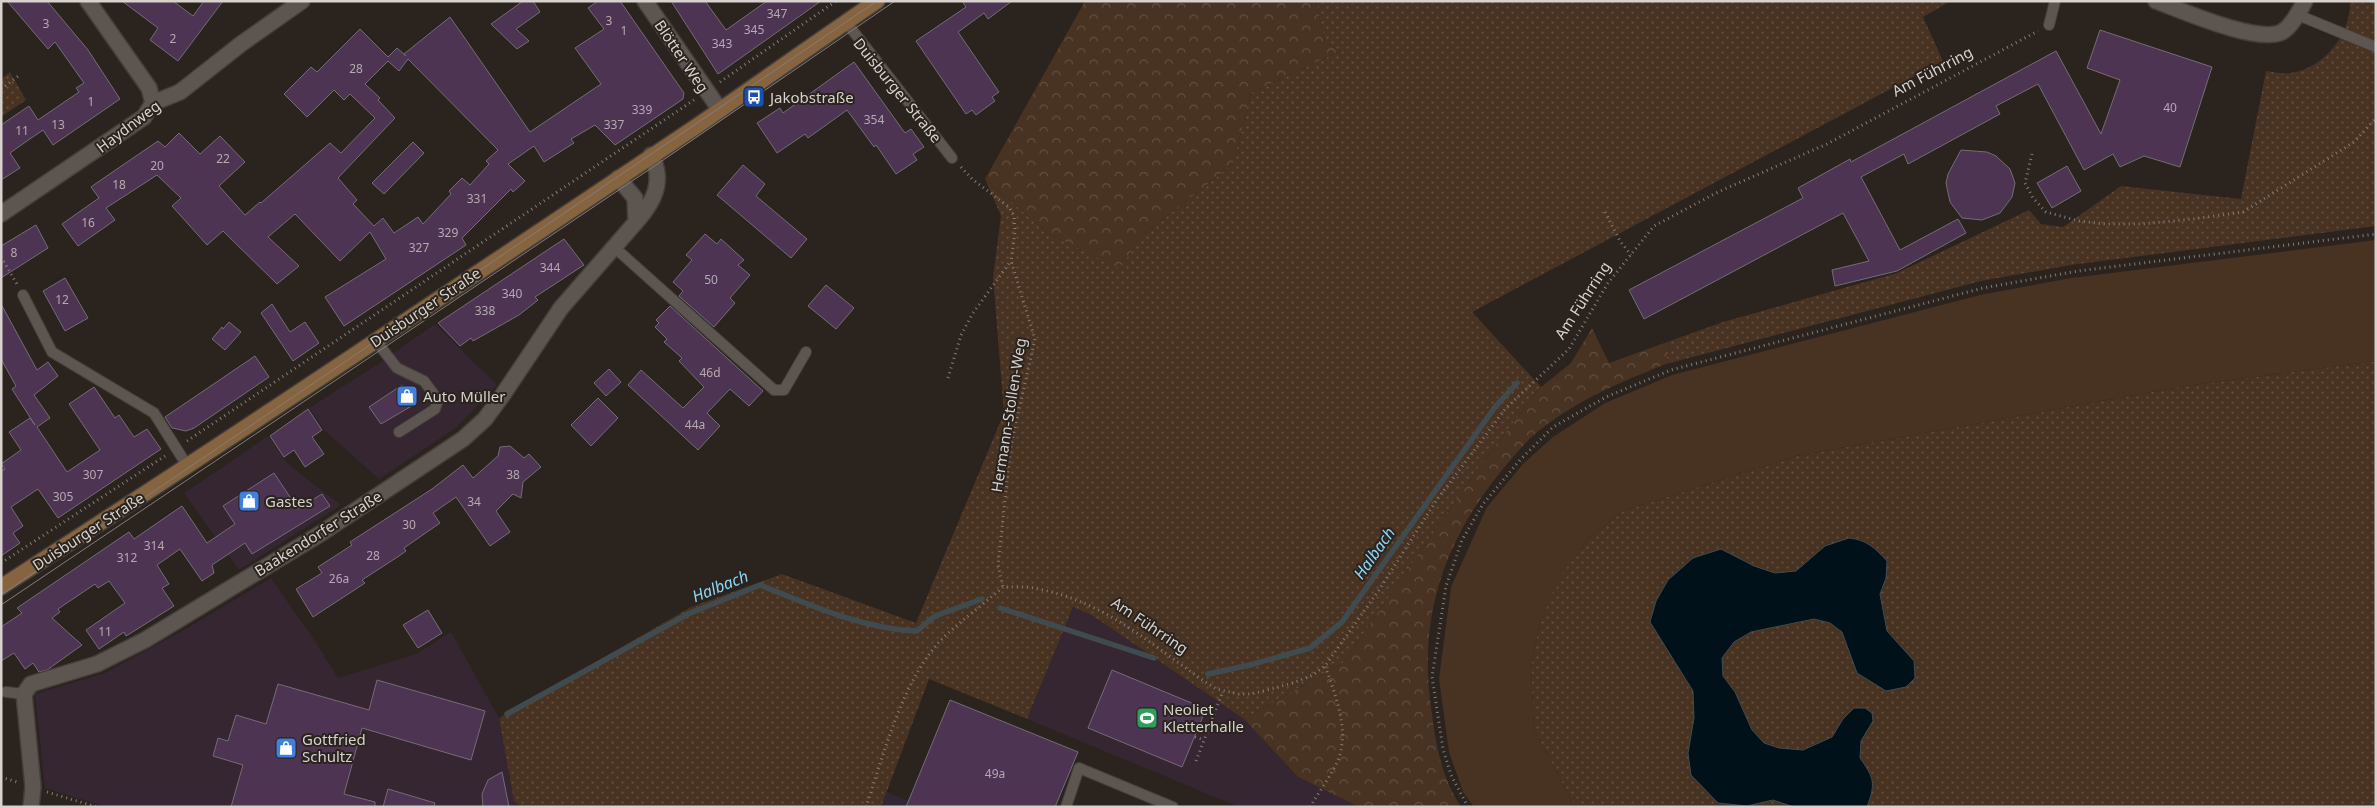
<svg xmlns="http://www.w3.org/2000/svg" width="2377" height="808" font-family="'Noto Sans',sans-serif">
<defs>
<pattern id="grass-dots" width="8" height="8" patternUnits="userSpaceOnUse" patternTransform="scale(1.25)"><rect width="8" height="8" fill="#483221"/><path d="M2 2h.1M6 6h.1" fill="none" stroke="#624f40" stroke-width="1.8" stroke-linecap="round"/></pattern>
<pattern id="forest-crowns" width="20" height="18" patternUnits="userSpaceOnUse" patternTransform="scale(1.25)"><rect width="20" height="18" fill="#483221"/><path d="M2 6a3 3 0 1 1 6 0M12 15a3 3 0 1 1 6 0" fill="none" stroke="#624f40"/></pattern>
</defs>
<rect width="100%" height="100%" fill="#2a231e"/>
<g fill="#352632">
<polygon points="435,324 497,385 457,427 379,479 325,431 309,408 378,364"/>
<polygon points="268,436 289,465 341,505 239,570 184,493"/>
<polygon points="271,578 313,638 338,678 416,654 451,632 499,718 514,801 521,807 106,807 45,788 35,694 105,673 182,631"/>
<polygon points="1073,607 1093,616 1244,719 1298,777 1359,807 1239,807 1027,719"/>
</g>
<polygon fill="#332634" points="887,792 922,807 881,807"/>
<g fill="url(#grass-dots)">
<polygon points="1316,1 1951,1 1923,17 1943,61 1472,312 1541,387 1481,464 1343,663 1244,719 1093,616 1073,607 1027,719 929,679 881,807 521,807 514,801 499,718 691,607 782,574 916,623 1004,413 993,277 1001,216 985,179 1049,234 1120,268 1140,237 1233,164 1251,93 1340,51 1325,43"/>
<path d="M 2350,1 L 2376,1 L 2376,226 L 2071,265 L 1981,281 L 1666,364 L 1670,341 L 1723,322 L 1897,273 L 2029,210 L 2041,224 L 2063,227 L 2121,186 L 2241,199 L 2266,71 C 2274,72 2282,74 2290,73 C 2324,69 2351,34 2350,1 Z"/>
<polygon points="10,72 26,100 1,117 1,79"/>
<polygon points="2376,361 2376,807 1575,807 1534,730 1531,668 1539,626 1557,580 1587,540 1623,511 1796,456 2185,386"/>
</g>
<g fill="url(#forest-crowns)">
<polygon points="1085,1 1316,1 1325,43 1340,51 1251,93 1233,164 1140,237 1120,269 1049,234 985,179"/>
<path d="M 1592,328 L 1609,363 L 1670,341 L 1666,364 C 1623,381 1582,398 1545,426 C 1527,439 1512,458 1498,475 C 1445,542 1420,614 1430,699 C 1435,738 1439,773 1461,807 L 1359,807 L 1298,777 L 1244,719 L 1343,663 L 1481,464 L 1541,387 L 1571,363 Z"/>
</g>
<polygon fill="#483221" points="2376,240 2376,361 2185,386 1796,456 1623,511 1587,540 1558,580 1539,626 1531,668 1534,730 1575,807 1474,807 1463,792 1449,752 1439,679 1451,587 1487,507 1523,464 1553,437 1605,403 1672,375 1980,295 2071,278"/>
<path fill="#00111a" stroke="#404b50" d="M 1849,538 C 1867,540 1875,548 1887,561 L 1886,578 L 1880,594 L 1887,631 L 1914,661 L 1915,678 L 1906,687 L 1886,691 L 1857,673 L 1842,632 L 1830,623 L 1814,619 L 1751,632 L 1734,642 L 1722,658 L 1723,676 L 1735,692 L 1752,730 L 1764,743 L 1779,748 L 1803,750 L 1832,737 L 1843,719 L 1854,708 L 1865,708 L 1872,713 L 1873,721 L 1861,741 L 1860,758 C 1874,778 1876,783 1867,807 L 1794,807 L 1773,800 L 1747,806 L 1718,803 L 1691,775 L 1688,753 L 1694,718 L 1693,691 L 1650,622 L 1656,601 L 1668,580 L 1693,558 L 1721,549 L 1754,566 L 1775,573 L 1796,571 L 1825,546 Z"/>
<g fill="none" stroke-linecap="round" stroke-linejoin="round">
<g stroke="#404b50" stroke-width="5.5">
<polyline points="1000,608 1154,658"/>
<polyline points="1208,674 1250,665 1310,648 1342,622 1495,407 1517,383"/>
<path d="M 507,714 L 688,614 L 760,585 C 810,605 863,629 917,631 L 935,616 L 982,599"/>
</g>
</g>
<g fill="#4d3453" stroke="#736d74" fill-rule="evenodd">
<polygon points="7,1 47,1 88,50 120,99 53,145 43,130 27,141 10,153 20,168 1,180 1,125 29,106 38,120 79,92 76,88 84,83 55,42 48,49"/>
<polygon points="122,1 173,1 193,16 204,1 223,1 178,61 150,40 158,28"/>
<polygon points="523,1 533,1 540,12 516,29 529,41 517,49 491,24"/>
<path d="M 598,1 L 620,1 L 684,93 L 683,99 L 615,145 L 595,125 L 571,139 L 574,143 L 544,162 L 534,146 L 508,164 L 525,181 L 513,192 L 511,189 L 462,238 L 466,245 L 344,326 L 325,297 L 386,259 L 370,232 L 340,261 L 295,214 L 268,237 L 299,266 L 277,284 L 223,231 L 207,245 L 172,206 L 181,198 L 157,175 L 106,208 L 115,220 L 78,246 L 62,224 L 99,198 L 91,187 L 98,182 L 158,141 L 165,147 L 179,133 L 200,154 L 220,136 L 245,162 L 219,186 L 245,215 L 260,202 L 261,203 L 330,143 L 341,153 L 375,118 L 350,94 L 344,100 L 334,90 L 307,117 L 284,94 L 311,67 L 317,72 L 360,29 L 388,57 L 397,48 L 406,56 L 404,54 L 450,17 L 530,132 L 601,84 L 575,48 L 604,29 L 588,8 ZM 408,59 L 498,150 L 486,161 L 489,164 L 470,185 L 462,178 L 449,191 L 451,194 L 423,224 L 418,217 L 394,233 L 383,218 L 374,226 L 353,204 L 357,200 L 338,178 L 395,118 L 378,100 L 380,98 L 365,84 L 388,61 L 399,71 Z"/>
<polygon points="671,1 705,1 726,30 767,1 821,1 718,74"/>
<polygon points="962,1 1012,1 988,19 984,13 958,32 999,92 992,97 995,101 976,115 972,110 966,114 916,41 966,7"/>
<polygon points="2100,30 2212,67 2180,167 2144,156 2120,167 2113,154 2084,170 2038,84 1996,106 2000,114 1908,164 1904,154 1861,177 1900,250 1958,219 1966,233 1897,271 1835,286 1832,270 1869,261 1843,213 1644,319 1629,290 1803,198 1798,188 1850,159 1851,162 2056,51 2101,134 2120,80 2087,68"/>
<polygon points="854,62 905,133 911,129 924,147 913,154 917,160 896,174 876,145 874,147 847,110 808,138 805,134 777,153 757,123 780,108 783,113"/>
<polygon points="413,142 424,153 384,194 372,183"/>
<polygon points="1961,150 1987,152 1996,156 2010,169 2015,183 2012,197 2000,213 1982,220 1962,218 1950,202 1946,183 1948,174"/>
<polygon points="743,165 765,184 756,196 807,239 791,258 717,195"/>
<polygon points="2067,166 2081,191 2052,208 2037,183"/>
<polygon points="36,225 48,248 1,278 1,246"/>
<polygon points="705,234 717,244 721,239 744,260 738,265 750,275 730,298 735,303 714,327 679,296 683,291 673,282 692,260 686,255"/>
<polygon points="564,239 584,265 535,297 538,300 519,315 473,341 471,338 460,346 438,323"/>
<polygon points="65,278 88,318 65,331 43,291"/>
<polygon points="826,285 854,308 836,329 808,306"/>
<polygon points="1,304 37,370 48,362 58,376 34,395 50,418 37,427 67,472 100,450 69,404 94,387 115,418 119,415 134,437 147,429 161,449 58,518 38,489 11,507 23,526 13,533 20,543 1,556 1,471 5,469 1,464 21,450 9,432 30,418 35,425 12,389 16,386 1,359"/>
<polygon points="272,304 290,332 305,322 319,343 293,361 261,313"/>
<polygon points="670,306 763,391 749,406 730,389 707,413 720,426 698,450 628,385 641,370 683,408 704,387 679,361 682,358 664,342 667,339 655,327 659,323 656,320"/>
<polygon points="229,322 241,332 225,350 212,339 222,327 223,329"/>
<polygon points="255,356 269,377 194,428 186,431 172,428 165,417"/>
<polygon points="609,369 621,382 606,396 594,383"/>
<polygon points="402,385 415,404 381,424 369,407"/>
<polygon points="598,398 618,418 591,446 571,425"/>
<polygon points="308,409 322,430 312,437 324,454 305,467 294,450 284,457 270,436"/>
<polygon points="510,446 524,458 529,454 541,467 523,482 521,498 513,494 496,511 510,532 490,546 456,497 433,513 440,523 404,548 406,551 399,556 362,580 365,583 313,617 296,589 322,573 318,567 352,545 350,542 432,489 463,465 473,478 498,456 500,447"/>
<polygon points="274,473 298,509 322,494 330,506 252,554 245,543 212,565 214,573 202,581 180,549 157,565 169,584 162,588 174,606 126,636 124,632 99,649 86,630 125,603 109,581 98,588 95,584 58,609 60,612 52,618 82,645 47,670 39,672 33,663 25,669 14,653 1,661 1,627 22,613 17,608 129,532 134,539 182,506 207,543 235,524 223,506"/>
<polygon points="428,610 442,633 418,648 403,625"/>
<polygon points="1112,670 1206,709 1182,767 1088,728"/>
<polygon points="377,680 485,711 471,760 362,728 344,794 375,802 375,807 231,807 243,765 213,756 218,738 228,741 236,715 266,724 278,684 369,710"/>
<polygon points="950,700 1078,752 1055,807 906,807"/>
<polygon points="502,772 509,807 483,807 482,794 488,780"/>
<polygon points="388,789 435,803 434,807 383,807"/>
</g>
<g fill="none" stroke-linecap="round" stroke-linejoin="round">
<g stroke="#453f3b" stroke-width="12">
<g id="lane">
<polyline points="2298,15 2376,47"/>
<polyline points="846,22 952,158"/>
<polyline points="2049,25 2055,1"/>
<polyline points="614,247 774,390 784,390 806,352"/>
<polyline points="23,295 52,352 154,413 188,467"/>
<polyline points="376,341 397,368 424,381 438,400 435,409 399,432"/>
<polyline points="6,692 24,694"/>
<polyline points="1066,807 1079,768 1173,807"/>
</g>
</g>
<g stroke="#453f3b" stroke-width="18">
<g id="street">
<polyline points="88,1 149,88 153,103"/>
<polyline points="645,1 720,110"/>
<path d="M 2156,1 C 2183,11 2258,44 2282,32 C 2292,26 2299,12 2305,1"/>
<polyline points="1,214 144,117 153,103 180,92 241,44 302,1"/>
<path d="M 636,222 C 654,202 665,181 651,155"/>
<polyline points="31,807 33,787 24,694 31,684 97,664 145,640 320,534 463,439 485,419 502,396 561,308 636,222 635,198 618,178"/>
</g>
</g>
<g stroke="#453f3b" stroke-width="18">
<path id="secondary" d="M 1,587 C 234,437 464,282 694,128 C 755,86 815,43 877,1"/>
</g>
<g stroke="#837d79" stroke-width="3" stroke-dasharray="1 4" stroke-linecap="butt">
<polyline points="720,82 836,1"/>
<polyline points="1,89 21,74"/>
<polyline points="2032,154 2025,183 2033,198 2046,212 2079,221 2105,224 2142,224 2193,219 2243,212 2354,142 2376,118"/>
<polyline points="961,167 972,179 1009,207 1014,216 1015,232 1011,261 1035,339 1011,445 998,565 1003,587"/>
<polyline points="1605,212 1620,241 1631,255"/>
<polyline points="1,257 17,284"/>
<polyline points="948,378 961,335 973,313 1010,262"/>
<polyline points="187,441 694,100"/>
<polyline points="1,563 165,456"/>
<polyline points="1195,737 1204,740"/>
<polyline points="1196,761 1223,691"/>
<polyline points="1,777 17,782"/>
<polyline points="47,792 97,807"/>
<path d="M 866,807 C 884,754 903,677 944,637 C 963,619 984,604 1003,587 C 1014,587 1027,586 1038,589 C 1111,603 1156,650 1216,689 L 1239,694 L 1252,694 L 1293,683 L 1313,675 L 1325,666 L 1379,590 L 1436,501 L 1506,408 L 1569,349 L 1608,283 L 1654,226 L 1718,192 L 1827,144 L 2038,31"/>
<path d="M 1310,807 C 1319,792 1331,776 1338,760 C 1350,730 1335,694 1325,666"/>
<polyline points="1468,807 1451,775 1443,749 1432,677 1446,586 1462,540 1483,504 1520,460 1553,427 1606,397 1671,370 1983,288 2078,271 2376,234"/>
</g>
<use href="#lane" stroke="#5d554f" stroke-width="10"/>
<use href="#street" stroke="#5d554f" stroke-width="15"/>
<use href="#secondary" stroke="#866440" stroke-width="15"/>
<g stroke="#837d79" stroke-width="1">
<polyline points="1,595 877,1"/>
<polyline points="1,605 656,165 895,1"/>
</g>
</g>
<defs>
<g id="bus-square" transform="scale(1.125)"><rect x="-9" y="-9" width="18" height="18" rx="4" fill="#1a4fb4" stroke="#2a231e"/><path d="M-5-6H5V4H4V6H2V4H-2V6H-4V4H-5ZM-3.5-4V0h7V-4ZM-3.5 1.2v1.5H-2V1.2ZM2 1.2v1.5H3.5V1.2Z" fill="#fff"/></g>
<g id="shop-square" transform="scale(1.125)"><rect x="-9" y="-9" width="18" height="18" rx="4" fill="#3f7fe0" stroke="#2a231e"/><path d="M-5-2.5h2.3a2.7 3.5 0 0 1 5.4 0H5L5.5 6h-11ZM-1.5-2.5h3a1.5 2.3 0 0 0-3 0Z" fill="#fff"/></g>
<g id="stadium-square" transform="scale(1.125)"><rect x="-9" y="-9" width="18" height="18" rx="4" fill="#2e9e5b" stroke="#2a231e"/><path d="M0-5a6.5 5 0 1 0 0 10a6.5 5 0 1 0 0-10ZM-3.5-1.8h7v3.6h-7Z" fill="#fff"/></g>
</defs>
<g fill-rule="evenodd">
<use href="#bus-square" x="754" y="97"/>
<use href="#shop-square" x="407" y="396"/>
<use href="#shop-square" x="249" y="501"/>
<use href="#stadium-square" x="1147" y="718"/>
<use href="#shop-square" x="286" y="748"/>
</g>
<g text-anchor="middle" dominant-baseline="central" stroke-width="4" stroke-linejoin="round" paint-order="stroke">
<g font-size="12" fill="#b4aaaf">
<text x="777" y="13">347</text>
<text x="609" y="20">3</text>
<text x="46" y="23">3</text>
<text x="754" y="29">345</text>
<text x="624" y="30">1</text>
<text x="173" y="38">2</text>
<text x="722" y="43">343</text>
<text x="356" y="68">28</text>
<text x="91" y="101">1</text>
<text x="2170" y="107">40</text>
<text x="642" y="109">339</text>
<text x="874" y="119">354</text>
<text x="58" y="124">13</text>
<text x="614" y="124">337</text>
<text x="22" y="130">11</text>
<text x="223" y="158">22</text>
<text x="157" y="165">20</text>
<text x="119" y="184">18</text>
<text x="477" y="198">331</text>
<text x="88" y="222">16</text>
<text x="448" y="232">329</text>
<text x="419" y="247">327</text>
<text x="14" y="252">8</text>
<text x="550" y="267">344</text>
<text x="711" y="279">50</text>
<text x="512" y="293">340</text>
<text x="62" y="299">12</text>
<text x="485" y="310">338</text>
<text x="710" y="372">46d</text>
<text x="695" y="424">44a</text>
<text x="93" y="474">307</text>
<text x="513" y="474">38</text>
<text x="63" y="496">305</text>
<text x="474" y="501">34</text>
<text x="409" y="524">30</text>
<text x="154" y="545">314</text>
<text x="373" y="555">28</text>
<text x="127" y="557">312</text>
<text x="339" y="578">26a</text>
<text x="105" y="631">11</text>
<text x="995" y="773">49a</text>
</g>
<g font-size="15" fill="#d7d2ce" stroke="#2a231e">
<text transform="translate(682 56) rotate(56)">Blötter Weg</text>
<text transform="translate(1932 71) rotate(-28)">Am Führring</text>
<text transform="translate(898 90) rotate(51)">Duisburger Straße</text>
<text transform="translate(128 126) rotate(-37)">Haydnweg</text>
<text transform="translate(1582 300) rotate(-57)">Am Führring</text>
<text transform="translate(425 307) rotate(-34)">Duisburger Straße</text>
<text transform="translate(1008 415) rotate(-81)">Hermann-Stollen-Weg</text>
<text transform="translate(88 531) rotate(-33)">Duisburger Straße</text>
<text transform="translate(318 533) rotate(-32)">Baakendorfer Straße</text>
<text transform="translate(1150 625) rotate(34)">Am Führring</text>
</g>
<g font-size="15" fill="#d7d2ce" stroke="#2a231e" text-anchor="start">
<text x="770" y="97">Jakobstraße</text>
<text x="423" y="396">Auto Müller</text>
<text x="265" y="501">Gastes</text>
<text x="1163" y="709">Neoliet<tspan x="1163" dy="17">Kletterhalle</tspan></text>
<text x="302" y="739">Gottfried<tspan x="302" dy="17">Schultz</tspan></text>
</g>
<g font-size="16" font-style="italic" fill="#89d6fa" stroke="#2a231e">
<text transform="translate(1374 553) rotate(-55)">Halbach</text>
<text transform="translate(720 586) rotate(-22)">Halbach</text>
</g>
</g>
<rect width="2377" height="808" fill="none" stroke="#d7d2ce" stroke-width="5"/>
</svg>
